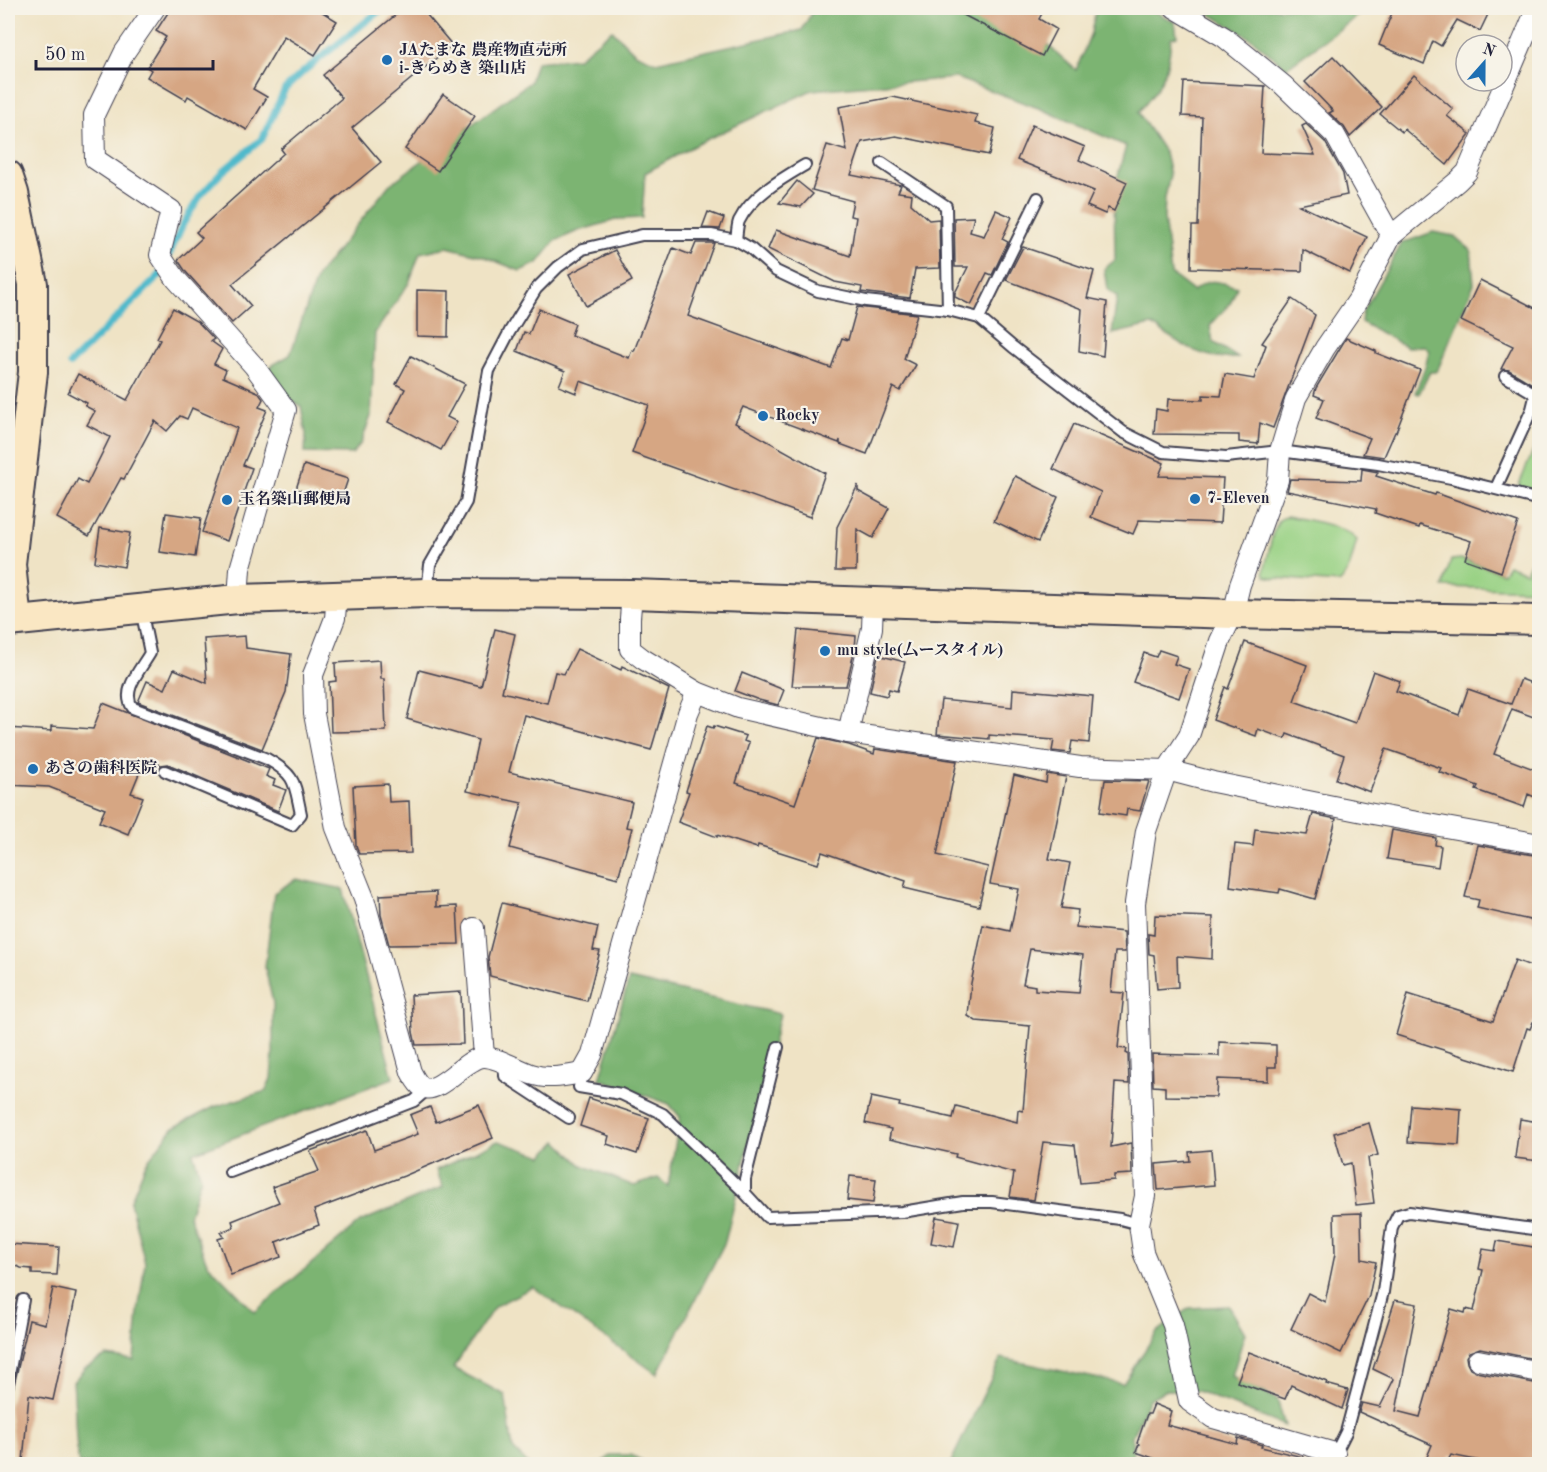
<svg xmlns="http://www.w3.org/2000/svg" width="1547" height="1472" font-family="'Old Standard TT','Noto Serif JP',serif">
<rect width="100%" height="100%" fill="#f7f3e8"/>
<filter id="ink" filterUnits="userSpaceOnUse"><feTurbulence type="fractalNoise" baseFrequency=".0167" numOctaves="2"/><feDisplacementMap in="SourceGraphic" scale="12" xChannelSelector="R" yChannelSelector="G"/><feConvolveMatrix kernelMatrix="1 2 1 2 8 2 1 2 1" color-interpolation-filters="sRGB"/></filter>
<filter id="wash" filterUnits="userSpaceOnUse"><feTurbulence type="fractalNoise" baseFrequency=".008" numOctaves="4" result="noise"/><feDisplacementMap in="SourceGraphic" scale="24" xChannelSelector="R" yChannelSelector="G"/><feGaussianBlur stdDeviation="1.35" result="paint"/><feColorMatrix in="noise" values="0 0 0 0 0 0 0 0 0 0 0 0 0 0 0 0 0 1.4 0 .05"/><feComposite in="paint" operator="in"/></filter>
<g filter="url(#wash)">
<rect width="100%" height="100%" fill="#efe3c5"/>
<g fill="#9ad285" stroke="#5e7a60" stroke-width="1.5">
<polygon points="1539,437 1539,494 1518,487"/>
<path d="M 1287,516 C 1310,521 1340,523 1357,540 C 1352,555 1351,573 1339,583 L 1275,578 L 1266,576 L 1264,572 L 1273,533 L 1279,520 Z"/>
<polygon points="1538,545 1539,590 1443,587 1451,560 1461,559 1503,573 1508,565 1526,572"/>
</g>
<g fill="#7bb472" stroke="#4e6b56" stroke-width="1.5">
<path d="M 814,8 L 1006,8 L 1076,70 L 1091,33 L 1096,8 L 1148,8 L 1175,22 L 1177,36 L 1171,38 C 1169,71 1161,88 1138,112 L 1165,153 L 1170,175 L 1165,198 L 1164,218 L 1171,274 L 1193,291 C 1210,277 1216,281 1237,287 L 1231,302 L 1210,326 L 1213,342 L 1238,358 C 1203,361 1180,344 1152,325 L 1112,334 L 1117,297 L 1107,289 L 1104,269 L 1115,260 L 1114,190 L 1126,146 L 1041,109 L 956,78 L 812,90 L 697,144 L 645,173 L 642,218 L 619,219 L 578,231 L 555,241 L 538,263 L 520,271 L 483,256 L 447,247 L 420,253 L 409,283 L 375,333 L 371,416 L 361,443 L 352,454 L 305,453 L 306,434 L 301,406 L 252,377 L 290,355 L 317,276 L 389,185 L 530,82 L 536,62 L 578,58 L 612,30 L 635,53 L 656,62 L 802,30 Z"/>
<polygon points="1200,8 1369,8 1286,68 1252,39"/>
<polygon points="1433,232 1454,236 1471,250 1474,284 1438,369 1435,372 1430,372 1419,394 1415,393 1425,367 1429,351 1425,346 1407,347 1361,322 1362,313 1402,243"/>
<path d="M 296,879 L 343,889 L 393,1078 L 193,1153 L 201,1177 L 189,1216 L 207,1263 L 255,1312 L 360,1222 L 443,1187 L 436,1170 L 498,1141 L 543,1156 L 557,1141 L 582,1165 L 634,1186 L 658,1178 L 668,1186 L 680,1117 L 669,1104 L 600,1079 L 629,979 L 780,1014 L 725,1242 L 657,1374 L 533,1287 L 495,1306 L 453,1368 L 505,1395 L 513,1449 L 528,1464 L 79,1464 C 74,1437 76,1410 73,1382 L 85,1368 L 106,1356 L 134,1360 L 138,1312 L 145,1263 L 130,1202 L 146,1163 L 173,1128 L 214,1107 L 266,1091 L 271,1078 L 273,1054 L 273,1003 L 265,967 L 274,893 Z"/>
<polygon points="1229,1306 1245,1333 1232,1376 1277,1399 1285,1426 1197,1391 1166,1390 1149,1399 1132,1436 1133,1464 950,1464 1001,1358 1123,1384 1156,1333 1189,1308"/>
<polygon points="611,1455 631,1455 649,1464 601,1464"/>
</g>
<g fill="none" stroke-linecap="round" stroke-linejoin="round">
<g stroke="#4fb9cb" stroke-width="7">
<polyline points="168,257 183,224 200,196 222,172 262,139 285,89 304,71 383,8"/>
<polyline points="70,364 160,275 163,268"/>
</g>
</g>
<g id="blocks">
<g fill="#d6a683" fill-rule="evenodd">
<polygon points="171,8 316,8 337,21 315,55 284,36 253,89 267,97 247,130 188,96 186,100 147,77 151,70 147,67 166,37 156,31"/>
<polygon points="404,8 421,8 452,45 352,128 381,162 232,284 251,306 232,323 186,272 178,260 202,238 196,232 284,153 281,149 342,98 323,75"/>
<polygon points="950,8 1045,8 1039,19 1056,29 1042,56"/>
<polygon points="1394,8 1491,8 1480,31 1457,20 1441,46 1433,41 1424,64 1379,45"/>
<polygon points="1333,56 1382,107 1350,137 1344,127 1329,113 1333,111 1305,82"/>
<polygon points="1414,75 1453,109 1447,116 1470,134 1447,165 1404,129 1402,132 1380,114"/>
<polygon points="1184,82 1265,86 1261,153 1315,155 1302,126 1306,124 1325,142 1343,174 1347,195 1299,205 1367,237 1350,273 1303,250 1302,271 1191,268 1192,226 1198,226 1202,117 1182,116"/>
<polygon points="443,94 475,116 438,171 405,149"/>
<polygon points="893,97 977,115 975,123 995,128 989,155 896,136 862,142 851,175 901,185 898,192 912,194 911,204 929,220 939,219 940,268 915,269 910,298 861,292 862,287 835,282 768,249 776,230 850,256 856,217 850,216 853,201 812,190 827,145 847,151 839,107"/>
<polygon points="1032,125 1085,147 1079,160 1127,182 1114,211 1108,208 1105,214 1087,206 1094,191 1017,160"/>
<polygon points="797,181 813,194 801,207 779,203"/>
<polygon points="996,210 1012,217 1002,239 1008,242 992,275 987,273 971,305 955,297 955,293 968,267 955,267 954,218 974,217 970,232 984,236"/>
<polygon points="708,212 724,218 720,229 702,228"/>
<polygon points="696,243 714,243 688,316 831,368 842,338 848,340 857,307 917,314 904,359 916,365 900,391 893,387 867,454 840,444 840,440 839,443 743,407 735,423 825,473 810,517 632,453 649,405 580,381 576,393 559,386 565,371 517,351 524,332 529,334 539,309 575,324 571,335 629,358 632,350 634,351 673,248 691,255"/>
<polygon points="1023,247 1094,271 1087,298 1107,302 1103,356 1079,351 1082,309 1006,280"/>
<polygon points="615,250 632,281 586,306 569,274"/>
<polygon points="1480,280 1539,310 1539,388 1509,370 1501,369 1513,346 1461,321"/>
<polygon points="417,290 449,291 448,337 417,336"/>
<polygon points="1292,299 1315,315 1273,428 1260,423 1258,444 1239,442 1239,435 1154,434 1156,409 1167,411 1168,399 1203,400 1203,395 1221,396 1225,374 1254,379 1266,345 1262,343"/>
<polygon points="173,308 198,322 214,339 211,341 222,349 214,364 226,370 223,377 258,392 263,399 259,407 267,410 243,465 252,468 227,541 202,532 237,428 192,408 187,419 180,416 167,431 155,421 124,479 121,478 89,536 57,518 78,479 87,484 110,437 87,425 95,411 85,406 87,403 68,393 78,374 127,400 160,340 157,338"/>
<polygon points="1346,338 1376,351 1376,353 1420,370 1396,432 1395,432 1384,457 1363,454 1370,438 1316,418 1324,399 1314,395 1316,388"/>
<polygon points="411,356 465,384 447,417 457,422 441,450 388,422 405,389 396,384"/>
<polygon points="1074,424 1164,463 1159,476 1223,478 1220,523 1139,520 1133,534 1091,517 1101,492 1053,469"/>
<polygon points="304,465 348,479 340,503 296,489"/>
<polygon points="1362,469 1378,472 1376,476 1435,495 1436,493 1518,522 1501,572 1465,559 1471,541 1420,525 1419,528 1375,513 1376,509 1287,491 1290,479 1361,481"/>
<polygon points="1015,476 1058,497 1038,542 994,521"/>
<polygon points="858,485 858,491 889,508 873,538 857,529 856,571 835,571 837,527"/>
<polygon points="166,513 201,518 195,557 160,552"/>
<polygon points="100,528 130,533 124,567 95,562"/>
<polygon points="495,629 515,634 502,692 547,703 555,672 564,674 577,649 621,670 622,666 669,689 651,750 524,715 509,772 632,802 626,827 632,828 618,878 510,848 522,803 467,791 478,740 407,719 419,670 481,686"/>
<polygon points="798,630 856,636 855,648 846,686 792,686"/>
<polygon points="245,636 246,648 291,654 286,692 262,749 138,702 147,681 165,689 174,669 207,683 204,639"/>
<polygon points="1245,642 1307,665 1294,701 1355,723 1373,671 1400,681 1396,691 1459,715 1468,689 1511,704 1521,679 1539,686 1539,719 1512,709 1494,754 1539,771 1539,799 1528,794 1524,807 1476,790 1478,786 1439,772 1441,768 1386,749 1370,792 1336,779 1344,755 1287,734 1285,739 1258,729 1256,736 1213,720 1225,687 1228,689"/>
<polygon points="1159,650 1177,656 1174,664 1189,669 1179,698 1133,682 1144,653 1156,657"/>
<polygon points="878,655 905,662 897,691 889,689 887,696 870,692"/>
<polygon points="380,660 381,679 384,679 386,731 331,732 329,682 336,681 335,663"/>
<polygon points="742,673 784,690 778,705 759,700 735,691"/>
<polygon points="1013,689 1093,696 1089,743 1072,741 1070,753 1052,751 1054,740 989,735 989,739 937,734 941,700 1012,707"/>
<polygon points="103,703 269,769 266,776 275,780 273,785 286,790 278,811 168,764 161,765 145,759 131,793 143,797 128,834 99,822 105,809 49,787 8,785 8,728 51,731 51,726 93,729"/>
<polygon points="707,726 713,728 714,726 746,736 744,741 749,743 736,783 795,804 818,738 849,745 874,754 875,749 957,761 937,855 988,867 979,906 904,888 906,881 822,852 818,864 758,845 757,848 717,835 717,837 678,822 689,792 686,791"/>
<path d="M 1047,774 L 1066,777 L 1049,859 L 1070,863 L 1061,908 L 1078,910 L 1076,927 L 1124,932 L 1125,952 L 1115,952 L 1111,992 L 1124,993 L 1118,1048 L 1127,1049 L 1126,1053 L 1128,1054 L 1129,1084 L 1115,1083 L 1111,1147 L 1131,1143 L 1132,1174 L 1114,1175 L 1114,1180 L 1080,1183 L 1075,1145 L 1043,1142 L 1034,1200 L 1010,1197 L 1014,1173 L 955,1157 L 956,1154 L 889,1139 L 891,1129 L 865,1123 L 871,1097 L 900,1103 L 899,1106 L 953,1118 L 956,1106 L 1017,1122 L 1018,1110 L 1023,1111 L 1030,1026 L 976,1021 L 968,1016 L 971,983 L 983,925 L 1010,931 L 1019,889 L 990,884 L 1014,775 L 1046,783 ZM 1030,949 L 1083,955 L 1079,993 L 1035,990 L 1035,986 L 1023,984 Z"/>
<polygon points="1105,780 1149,781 1140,811 1127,809 1126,816 1100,812"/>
<polygon points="388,784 389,802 409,801 411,853 359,854 356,845 353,786"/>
<polygon points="1313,814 1336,819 1315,899 1280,889 1279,893 1230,886 1235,844 1253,846 1255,829 1307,835"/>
<polygon points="1392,830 1436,838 1435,845 1441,846 1438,867 1387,859"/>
<polygon points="1478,845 1539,856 1539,922 1477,908 1479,900 1465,897"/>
<polygon points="436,892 436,907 457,906 459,944 389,945 381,915 380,895"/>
<polygon points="502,903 598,927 593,950 600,951 587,1001 490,976 488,957"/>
<polygon points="1155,915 1213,917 1212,959 1177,956 1178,987 1157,989 1154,955 1149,954 1148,934 1154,935"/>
<polygon points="1515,960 1539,969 1539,1025 1533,1022 1530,1029 1527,1028 1513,1072 1396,1035 1408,994 1493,1021"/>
<polygon points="461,992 463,1044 416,1045 413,1032 411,995"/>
<polygon points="1219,1042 1276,1045 1276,1067 1268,1067 1268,1081 1217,1079 1216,1097 1165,1096 1165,1087 1153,1086 1152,1054 1219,1056"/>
<polygon points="589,1098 649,1118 637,1154 607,1144 609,1136 580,1126"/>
<polygon points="479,1105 493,1138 404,1176 314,1210 319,1225 276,1242 281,1257 231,1275 218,1239 224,1237 221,1232 234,1227 232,1221 279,1202 272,1187 319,1171 310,1151 367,1130 374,1150 418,1134 410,1115 430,1107 436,1122"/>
<polygon points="1411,1105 1461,1109 1459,1145 1408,1142"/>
<polygon points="1520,1119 1539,1122 1539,1161 1515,1158"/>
<polygon points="1369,1123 1378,1155 1368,1158 1374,1203 1356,1205 1351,1163 1343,1165 1334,1133"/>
<polygon points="1211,1150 1214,1185 1158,1190 1156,1164 1190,1161 1189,1152"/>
<polygon points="850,1176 876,1179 873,1203 847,1200"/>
<polygon points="1361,1213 1362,1259 1376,1262 1369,1296 1341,1353 1291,1329 1308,1293 1325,1302 1335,1254 1334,1214"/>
<polygon points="936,1217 959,1221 954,1247 931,1243"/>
<polygon points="1497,1241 1539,1248 1539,1360 1480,1348 1469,1352 1466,1357 1467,1363 1470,1369 1476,1372 1539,1384 1539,1464 1496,1464 1451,1455 1446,1464 1424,1464 1432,1445 1359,1412 1362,1403 1380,1407 1394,1379 1373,1369 1395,1300 1417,1304 1396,1411 1420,1417 1451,1309 1465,1313 1466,1309 1474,1311 1483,1270 1479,1269 1483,1249 1495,1251"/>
<polygon points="8,1244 59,1247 57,1275 32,1274 32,1269 21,1268 8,1262"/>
<polygon points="53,1288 76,1293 72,1314 53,1400 29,1395 23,1461 16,1462 9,1407 29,1320 45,1324"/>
<polygon points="1249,1352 1327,1382 1326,1384 1348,1390 1342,1409 1291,1385 1285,1399 1237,1382"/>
<polygon points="1154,1404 1171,1411 1167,1425 1237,1444 1238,1438 1262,1445 1261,1447 1303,1457 1302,1464 1170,1464 1136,1452 1139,1444 1137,1443 1147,1414 1150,1414"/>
</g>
</g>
</g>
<g filter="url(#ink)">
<use href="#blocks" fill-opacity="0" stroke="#413f50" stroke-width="1.5"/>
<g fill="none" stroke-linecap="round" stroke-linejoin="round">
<g stroke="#413f50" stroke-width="14">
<g id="lane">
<polyline points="882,163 946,206 948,310"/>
<path d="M 736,240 C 737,234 737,226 739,221 C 751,196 783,178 805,165"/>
<polyline points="979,318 1038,198"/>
<polyline points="1496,488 1532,409 1535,397 1532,392 1505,376"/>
<polyline points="427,592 430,565 466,502 489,371 510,331 536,289 558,267 583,249 642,235 711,235 736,240 750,248 776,271 818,291 866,301 948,310 979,318 1013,347 1123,432 1163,452 1226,457 1280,451 1378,464 1451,478 1540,500"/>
<path d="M 141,609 L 150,653 C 141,669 120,691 133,708 L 267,759 C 297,776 294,783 301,814 L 292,825 L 165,771"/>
<polyline points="504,1063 505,1076 569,1118"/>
<polyline points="582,1073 579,1087 621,1094 663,1114 745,1193 767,1217 902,1212 963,1202 992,1202 1120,1219 1139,1224"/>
<polyline points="230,1172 414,1101 428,1089"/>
<polyline points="745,1193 745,1179 778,1047"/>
<polyline points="8,1380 23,1300"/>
<polyline points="1330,1464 1346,1432 1361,1376 1383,1292 1392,1227 1398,1215 1409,1212 1540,1230"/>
</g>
</g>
<g stroke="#413f50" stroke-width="22">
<g id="street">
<polyline points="155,8 124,53 94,115 95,159 171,210 160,255 176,279 254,366 286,410 240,569 238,599"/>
<polyline points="1175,8 1224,37 1283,85 1335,135 1391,236"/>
<path d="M 337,594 L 335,618 L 313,675 L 314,714 L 336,828 L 364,898 L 411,1072 C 414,1077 417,1084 422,1087 C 439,1096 464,1059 483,1057 C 495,1056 519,1070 531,1074 C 548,1080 565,1076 582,1073 L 592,1055 L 688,713 L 697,692"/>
<polyline points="632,594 630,618 630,649 643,659 697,692 738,708 848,733 1080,767 1167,770 1213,782 1373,814 1540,844"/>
<polyline points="848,733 872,628 873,602"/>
<polyline points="474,928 484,1056"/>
<polyline points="1478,1360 1540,1372"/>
<polyline points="1335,1453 1213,1418 1189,1401 1173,1325 1143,1252 1139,1224 1145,1196 1135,903 1146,831 1167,770 1189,736 1220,641 1233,614 1240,585 1278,480 1280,451 1296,398 1325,348 1358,300 1391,236 1458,181 1467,172 1537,8"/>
</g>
</g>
<g stroke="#413f50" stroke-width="32">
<g id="secondary">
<polyline points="8,175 14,193 33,284 33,372 11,564 17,621"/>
<polyline points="8,622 238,599 427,593 632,594 1233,614 1540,620"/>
</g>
</g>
<use href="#lane" stroke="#fff" stroke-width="10"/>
<use href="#street" stroke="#fff" stroke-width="20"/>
<use href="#secondary" stroke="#fae7c3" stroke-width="28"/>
</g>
</g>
<g fill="#1f6fb2" stroke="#f7f3e8" stroke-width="2">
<circle cx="387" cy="60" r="6"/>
<circle cx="763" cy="416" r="6"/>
<circle cx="1195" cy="499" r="6"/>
<circle cx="227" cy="500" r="6"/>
<circle cx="825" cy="651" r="6"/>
<circle cx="33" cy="769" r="6"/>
</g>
<g text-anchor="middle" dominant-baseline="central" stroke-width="4.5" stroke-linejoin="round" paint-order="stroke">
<g font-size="16" font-weight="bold" fill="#22223b" stroke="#f7f3e8" text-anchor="start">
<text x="399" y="51">JAたまな 農産物直売所<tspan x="399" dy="18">i-きらめき 築山店</tspan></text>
<text x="775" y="416">Rocky</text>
<text x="1207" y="499">7-Eleven</text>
<text x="239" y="500">玉名築山郵便局</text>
<text x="837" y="651">mu style(厶ースタイル)</text>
<text x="45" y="769">あさの歯科医院</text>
</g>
</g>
<rect width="1547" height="1472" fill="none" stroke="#f7f3e8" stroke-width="30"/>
<g transform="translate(1484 63) rotate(21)"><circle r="28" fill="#f7f3e8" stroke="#a29fa3" stroke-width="1.5"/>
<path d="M0-4.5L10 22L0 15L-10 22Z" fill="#1f6fb2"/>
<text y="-9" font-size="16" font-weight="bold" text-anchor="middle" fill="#22223b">N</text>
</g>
<path d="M36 60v9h177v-9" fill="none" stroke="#22223b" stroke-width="3"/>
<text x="45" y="60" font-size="18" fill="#22223b" stroke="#f7f3e8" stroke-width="4.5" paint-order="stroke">50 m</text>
</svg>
